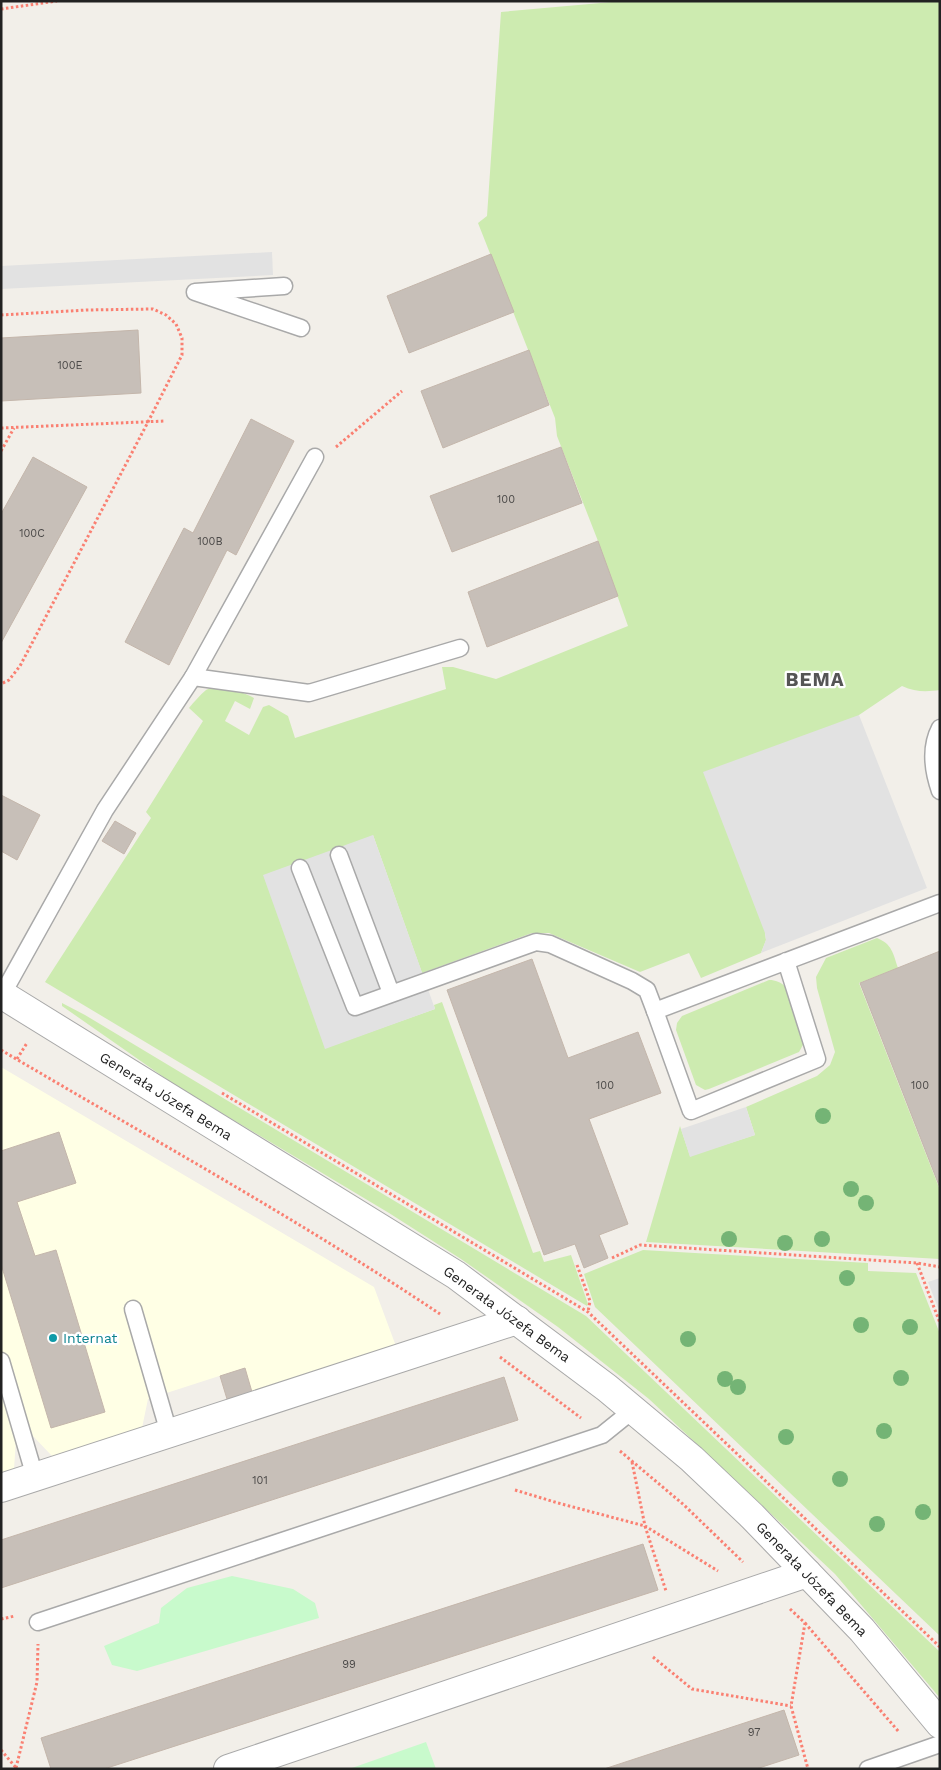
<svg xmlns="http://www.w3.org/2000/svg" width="941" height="1770" font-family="'Work Sans',sans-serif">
<rect width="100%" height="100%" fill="#f2efe9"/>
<polygon fill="#ffffe5" points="1,1067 374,1287 397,1349 252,1392 244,1368 148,1399 142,1428 52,1456 32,1435 16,1440 14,1469 1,1473"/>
<g fill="#cdebb0">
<path d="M 623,1 L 940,1 L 940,690 C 926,692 915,692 902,686 L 859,715 L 765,933 L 766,940 L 761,953 L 701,978 L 689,953 L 640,972 L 549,933 L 532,933 L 422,973 L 373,835 L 325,1048 L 435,1009 L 434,1005 L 442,1002 L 533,1253 L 540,1251 L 544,1262 L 571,1255 L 588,1304 L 587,1306 L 45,982 L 151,818 L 146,812 L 203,721 L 189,708 C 194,702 200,695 206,690 C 216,683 244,692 254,698 L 250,709 L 235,701 L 225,721 L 249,735 L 263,707 L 269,705 L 288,716 L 295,738 L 446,689 L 442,667 L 453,667 L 496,679 L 628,626 L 598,541 L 557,436 L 555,418 L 478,223 L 487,216 L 501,12 Z"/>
<path d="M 877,938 C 892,944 893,953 898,968 L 859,983 L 940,1190 L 940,1259 L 646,1242 L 680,1126 L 690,1156 L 755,1135 L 746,1107 L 817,1076 L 830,1065 L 835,1052 L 817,988 L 816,977 L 826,958 Z"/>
<path d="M 769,980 C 776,980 780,982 786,987 L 804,1043 L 799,1052 L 709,1089 L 705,1090 L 696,1085 L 676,1030 L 677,1023 L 682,1016 Z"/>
<polygon points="62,1003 85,1015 586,1316 940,1652 940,1698 835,1574 649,1399 558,1327 461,1259 389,1213 175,1085 62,1006"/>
<polygon points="643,1250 868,1263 868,1271 916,1273 940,1334 940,1636 595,1307 584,1274"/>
</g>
<g fill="#c8facc">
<polygon points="232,1576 293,1589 315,1603 319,1618 137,1671 112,1665 104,1646 159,1623 161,1608 187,1588"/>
<polygon points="426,1742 436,1769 349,1769"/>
</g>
<g fill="#e2e2e2">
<polygon points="272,252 273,275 1,289 1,266"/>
<polygon points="859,715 927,888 761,953 766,940 765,933 703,772"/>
<polygon points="373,835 435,1009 325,1049 263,875"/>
<polygon points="746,1107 755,1135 690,1157 681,1129"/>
<polygon points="940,1278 940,1313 928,1282"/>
</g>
<g fill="#c7bfb8" stroke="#c4b6ab">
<polygon points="491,254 514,312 409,353 387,296"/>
<polygon points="138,330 141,393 1,401 1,338"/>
<polygon points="529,350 549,405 443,448 421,391"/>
<polygon points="251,419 294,441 236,555 227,550 169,665 125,642 184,528 193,533"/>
<polygon points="561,447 582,503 452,552 430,496"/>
<polygon points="33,457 87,487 1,643 1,514"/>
<polygon points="598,541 618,596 487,647 468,592"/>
<polygon points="1,795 40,815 17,860 1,851"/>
<polygon points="115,821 136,833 124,854 102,841"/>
<polygon points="940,951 940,1188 860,983"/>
<polygon points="532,959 568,1058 638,1032 661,1093 589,1119 628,1224 599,1235 608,1258 584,1268 575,1244 544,1255 447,990"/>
<polygon points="59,1132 76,1183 17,1202 35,1256 56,1250 105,1412 51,1428 1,1264 1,1151"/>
<polygon points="245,1368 252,1392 227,1399 220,1376"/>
<polygon points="504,1377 518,1420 1,1588 1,1540"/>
<polygon points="643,1544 658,1590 104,1769 51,1769 41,1738"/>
<polygon points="784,1710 799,1755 756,1769 604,1769"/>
</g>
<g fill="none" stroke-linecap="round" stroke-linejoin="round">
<g stroke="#a9a9a9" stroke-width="19">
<g id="service">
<polyline points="284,286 195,292 301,328"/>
<polyline points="193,677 315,457"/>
<path d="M 940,728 C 930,747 933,771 940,791"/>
<polyline points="339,855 391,993"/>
<polyline points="300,868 355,1007 536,942 550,944 632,981 647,990 655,1011"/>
<polyline points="786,961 817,1059 691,1111 655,1011 940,903"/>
<polyline points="2,995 105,810 193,677 309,693 460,648"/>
<polyline points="133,1309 169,1433"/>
<polyline points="1,1361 35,1477"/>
<polyline points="38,1622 602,1435 633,1410"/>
<polyline points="868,1769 940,1744"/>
</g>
</g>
<g stroke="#a9a9a9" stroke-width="30">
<g id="minor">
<polyline points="1,994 456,1275 607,1388 692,1459 752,1516 862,1630 940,1724"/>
<polyline points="1,1488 517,1320"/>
<polyline points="228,1769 807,1573"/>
</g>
</g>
<g stroke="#fa8072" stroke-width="3" stroke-dasharray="2.5 2.5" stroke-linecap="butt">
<polyline points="1,9 57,1"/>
<polyline points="1,315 87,310 153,309 166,315 176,324 182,338 182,355 148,422 20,666 9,680 1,684"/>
<polyline points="1,428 165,421"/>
<polyline points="336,447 402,391"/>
<polyline points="1,451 14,428"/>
<path d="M 1,1050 C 148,1137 298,1219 440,1314"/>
<polyline points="17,1059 27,1043"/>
<polyline points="222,1093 588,1312 940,1647"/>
<polyline points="612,1258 640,1245 917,1263 940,1267"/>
<polyline points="917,1263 940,1323"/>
<polyline points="577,1265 590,1301 588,1312"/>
<polyline points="500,1357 581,1418"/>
<polyline points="620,1451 684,1505 743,1562"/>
<polyline points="632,1462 645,1526 718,1571"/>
<polyline points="515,1490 558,1503 645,1526 666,1591"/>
<polyline points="790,1609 805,1623 791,1706 808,1769"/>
<polyline points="1,1619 15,1616"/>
<polyline points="805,1623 899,1732"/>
<polyline points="653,1657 692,1689 791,1706"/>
<polyline points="1,1750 17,1769"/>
<polyline points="16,1768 37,1682 38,1644"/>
</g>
<use href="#service" stroke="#fff" stroke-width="16"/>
<use href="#minor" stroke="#fff" stroke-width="28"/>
</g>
<g fill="#74b475">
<circle cx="823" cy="1116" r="8"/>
<circle cx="851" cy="1189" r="8"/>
<circle cx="866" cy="1203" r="8"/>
<circle cx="729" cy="1239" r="8"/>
<circle cx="822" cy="1239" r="8"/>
<circle cx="785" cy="1243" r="8"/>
<circle cx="847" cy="1278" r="8"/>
<circle cx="861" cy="1325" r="8"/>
<circle cx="910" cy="1327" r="8"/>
<circle cx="688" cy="1339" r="8"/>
<circle cx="901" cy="1378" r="8"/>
<circle cx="725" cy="1379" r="8"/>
<circle cx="738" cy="1387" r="8"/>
<circle cx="884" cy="1431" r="8"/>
<circle cx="786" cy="1437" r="8"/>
<circle cx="840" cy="1479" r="8"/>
<circle cx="923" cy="1512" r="8"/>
<circle cx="877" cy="1524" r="8"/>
</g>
<circle fill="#0f9aa8" stroke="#fff" stroke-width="2" cx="53" cy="1338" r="5"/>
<g text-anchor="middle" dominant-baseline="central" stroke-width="4.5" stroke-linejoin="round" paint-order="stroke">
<g font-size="11" fill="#4b4948">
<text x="70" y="365">100E</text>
<text x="506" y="499">100</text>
<text x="32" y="533">100C</text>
<text x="210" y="541">100B</text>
<text x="605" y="1085">100</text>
<text x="920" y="1085">100</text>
<text x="260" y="1480">101</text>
<text x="349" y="1664">99</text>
<text x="754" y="1732">97</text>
</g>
<g font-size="14" fill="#222" stroke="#fff">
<text transform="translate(166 1096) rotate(32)">Generała Józefa Bema</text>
<text transform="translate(507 1314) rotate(36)">Generała Józefa Bema</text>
<text transform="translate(812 1579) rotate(46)">Generała Józefa Bema</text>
</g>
<g font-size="14" fill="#0d838f" stroke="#fff" text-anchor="start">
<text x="63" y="1338">Internat</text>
</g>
<g font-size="19" font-weight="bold" letter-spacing="1" fill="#555" stroke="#fff">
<text x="815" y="679">BEMA</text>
</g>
</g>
<rect width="941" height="1770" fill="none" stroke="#222222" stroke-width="5"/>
</svg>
